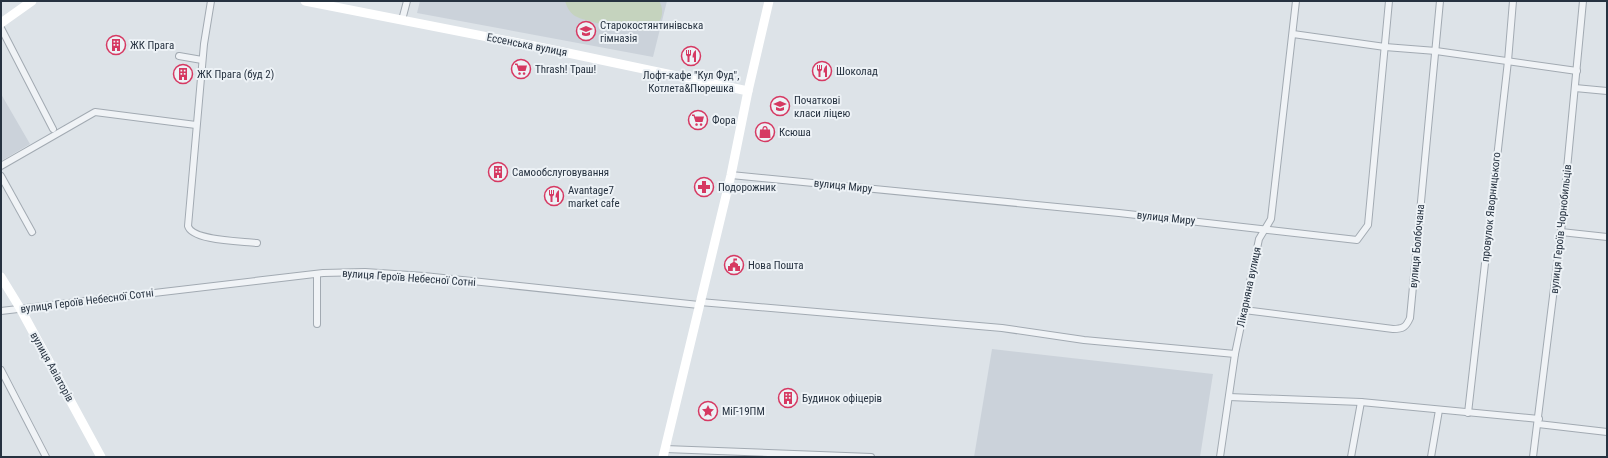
<svg xmlns="http://www.w3.org/2000/svg" width="1608" height="458" font-family="'Roboto Condensed',sans-serif">
<rect width="100%" height="100%" fill="#dde3e8"/>
<g fill="#cbd2da">
<polygon points="420,1 667,1 653,57 417,13"/>
<polygon points="1,94 30,144 1,161"/>
<polygon points="992,349 1213,374 1200,457 974,457"/>
</g>
<path fill="#c5d3be" d="M 565,1 L 659,1 C 666,12 661,27 647,30 C 636,32 585,22 575,16 C 569,12 567,7 565,1 Z"/>
<g fill="none" stroke-linecap="round" stroke-linejoin="round">
<g stroke="#a2aab2" stroke-width="8">
<g id="street">
<path d="M 211,1 L 204,44 L 188,226 C 192,241 242,241 257,243"/>
<polyline points="402,20 407,1"/>
<polyline points="1,28 53,129"/>
<polyline points="1293,34 1385,47 1436,51 1577,71"/>
<polyline points="179,56 202,60"/>
<polyline points="1575,88 1607,91"/>
<polyline points="1,166 95,112 196,125"/>
<polyline points="731,175 1119,213 1357,240 1368,225 1389,1"/>
<polyline points="1,176 32,232"/>
<polyline points="1561,232 1607,237"/>
<polyline points="317,274 317,324"/>
<polyline points="700,302 1002,328 1084,340 1235,354"/>
<path d="M 1244,310 L 1393,329 C 1403,329 1406,327 1410,318 L 1440,1"/>
<polyline points="1,311 323,273 365,272 424,276 699,305"/>
<polyline points="1,370 46,457"/>
<polyline points="1229,397 1361,402 1539,419"/>
<polyline points="1468,413 1508,61 1513,1"/>
<polyline points="1538,424 1607,432"/>
<polyline points="665,449 871,457"/>
<polyline points="1220,457 1235,354 1259,239 1271,219 1296,1"/>
<polyline points="1351,457 1361,402"/>
<polyline points="1431,457 1439,410"/>
<polyline points="1533,457 1561,232 1583,1"/>
</g>
</g>
<use href="#street" stroke="#f0f3f6" stroke-width="6"/>
<g stroke="#fff" stroke-width="9">
<polyline points="305,1 549,49 748,91"/>
<polyline points="1,23 32,1"/>
<polyline points="1,277 20,308 101,457"/>
<polyline points="663,457 731,175 748,91 769,1"/>
</g>
</g>
<defs>
<g id="school-ring" transform="scale(1)"><circle r="9.5" fill="#edf2f6" stroke="#d63962" stroke-width="1.5"/><path d="M0-5L7-2L0 1L-7-2ZM-4 1L0 2.5L4 1V4Q0 6-4 4Z" fill="#d63962"/></g>
<g id="building-ring" transform="scale(1)"><circle r="9.5" fill="#edf2f6" stroke="#d63962" stroke-width="1.5"/><path d="M-4-6H4V6H1V3H-1V6H-4ZM-2.5-4.3h1.7v1.8h-1.7ZM.8-4.3h1.7v1.8H.8ZM-2.5-1h1.7V.8h-1.7ZM.8-1h1.7V.8H.8Z" fill="#d63962"/></g>
<g id="restaurant-ring" transform="scale(1)"><circle r="9.5" fill="#edf2f6" stroke="#d63962" stroke-width="1.5"/><path d="M-5-6h1v4h1v-4h1v4h1v-4h1v5L-1.5 .5V6h-2V.5L-5-1ZM5-6V6H3V1.5H1.5Q1.5-4 5-6Z" fill="#d63962"/></g>
<g id="supermarket-ring" transform="scale(1)"><circle r="9.5" fill="#edf2f6" stroke="#d63962" stroke-width="1.5"/><path d="M-6-5.5h2.5l.6 2H6L4.5 2H-2.5L-4.4-4H-6ZM-1.5 3.2a1.3 1.3 0 1 0 .1 0ZM3 3.2a1.3 1.3 0 1 0 .1 0Z" fill="#d63962"/></g>
<g id="shop-ring" transform="scale(1)"><circle r="9.5" fill="#edf2f6" stroke="#d63962" stroke-width="1.5"/><path d="M-5-2.5h2.3a2.7 3.5 0 0 1 5.4 0H5L5.5 6h-11ZM-1.5-2.5h3a1.5 2.3 0 0 0-3 0Z" fill="#d63962"/></g>
<g id="pharmacy-ring" transform="scale(1)"><circle r="9.5" fill="#edf2f6" stroke="#d63962" stroke-width="1.5"/><path d="M-2-6h4v4h4v4h-4v4h-4v-4h-4v-4h4Z" fill="#d63962"/></g>
<g id="civic-ring" transform="scale(1)"><circle r="9.5" fill="#edf2f6" stroke="#d63962" stroke-width="1.5"/><path d="M-.6-6.5H3V-4.5H.6V-3L4-1V1h2V6H-6V1h2V-1L-.6-3ZM-1.2 2.5V6h2.4V2.5Z" fill="#d63962"/></g>
<g id="sight-ring" transform="scale(1)"><circle r="9.5" fill="#edf2f6" stroke="#d63962" stroke-width="1.5"/><path d="M0-6L1.8-2.2L6-1.7L2.9 1.2L3.7 5.4L0 3.3L-3.7 5.4L-2.9 1.2L-6-1.7L-1.8-2.2Z" fill="#d63962"/></g>
</defs>
<g fill-rule="evenodd">
<use href="#school-ring" x="586" y="31"/>
<use href="#building-ring" x="116" y="45"/>
<use href="#restaurant-ring" x="691" y="56"/>
<use href="#supermarket-ring" x="521" y="69"/>
<use href="#restaurant-ring" x="822" y="71"/>
<use href="#building-ring" x="183" y="74"/>
<use href="#school-ring" x="780" y="106"/>
<use href="#supermarket-ring" x="698" y="120"/>
<use href="#shop-ring" x="765" y="132"/>
<use href="#building-ring" x="498" y="172"/>
<use href="#pharmacy-ring" x="704" y="187"/>
<use href="#restaurant-ring" x="554" y="196"/>
<use href="#civic-ring" x="734" y="265"/>
<use href="#building-ring" x="788" y="398"/>
<use href="#sight-ring" x="708" y="411"/>
</g>
<g text-anchor="middle" dominant-baseline="central" stroke-width="4" stroke-linejoin="round" paint-order="stroke">
<g font-size="11" fill="#263240" stroke="#edf2f6" text-anchor="start">
<text x="600" y="25">Старокостянтинівська<tspan x="600" dy="13">гімназія</tspan></text>
<text x="130" y="45">ЖК Прага</text>
<text x="535" y="69">Thrash! Траш!</text>
<text x="836" y="71">Шоколад</text>
<text x="197" y="74">ЖК Прага (буд 2)</text>
<text x="691" y="75" text-anchor="middle">Лофт-кафе "Кул Фуд",<tspan x="691" dy="13">Котлета&amp;Пюрешка</tspan></text>
<text x="794" y="100">Початкові<tspan x="794" dy="13">класи ліцею</tspan></text>
<text x="712" y="120">Фора</text>
<text x="779" y="132">Ксюша</text>
<text x="512" y="172">Самообслуговування</text>
<text x="718" y="187">Подорожник</text>
<text x="568" y="190">Avantage7<tspan x="568" dy="13">market cafe</tspan></text>
<text x="748" y="265">Нова Пошта</text>
<text x="802" y="398">Будинок офіцерів</text>
<text x="722" y="411">МіГ-19ПМ</text>
</g>
<g font-size="11" fill="#263240" stroke="#edf2f6">
<text transform="translate(527 45) rotate(11)">Ессенська вулиця</text>
<text transform="translate(843 186) rotate(6)">вулиця Миру</text>
<text transform="translate(1491 207) rotate(-84)">провулок Яворницького</text>
<text transform="translate(1166 218) rotate(6)">вулиця Миру</text>
<text transform="translate(1561 229) rotate(-84)">вулиця Героїв Чорнобильців</text>
<text transform="translate(1417 246) rotate(-85)">вулиця Болбочана</text>
<text transform="translate(409 278) rotate(4)">вулиця Героїв Небесної Сотні</text>
<text transform="translate(1249 287) rotate(-78)">Лікарняна вулиця</text>
<text transform="translate(87 301) rotate(-7)">вулиця Героїв Небесної Сотні</text>
<text transform="translate(52 367) rotate(61)">вулиця Авіаторів</text>
</g>
</g>
<rect width="1608" height="458" fill="none" stroke="#263240" stroke-width="4"/>
</svg>
